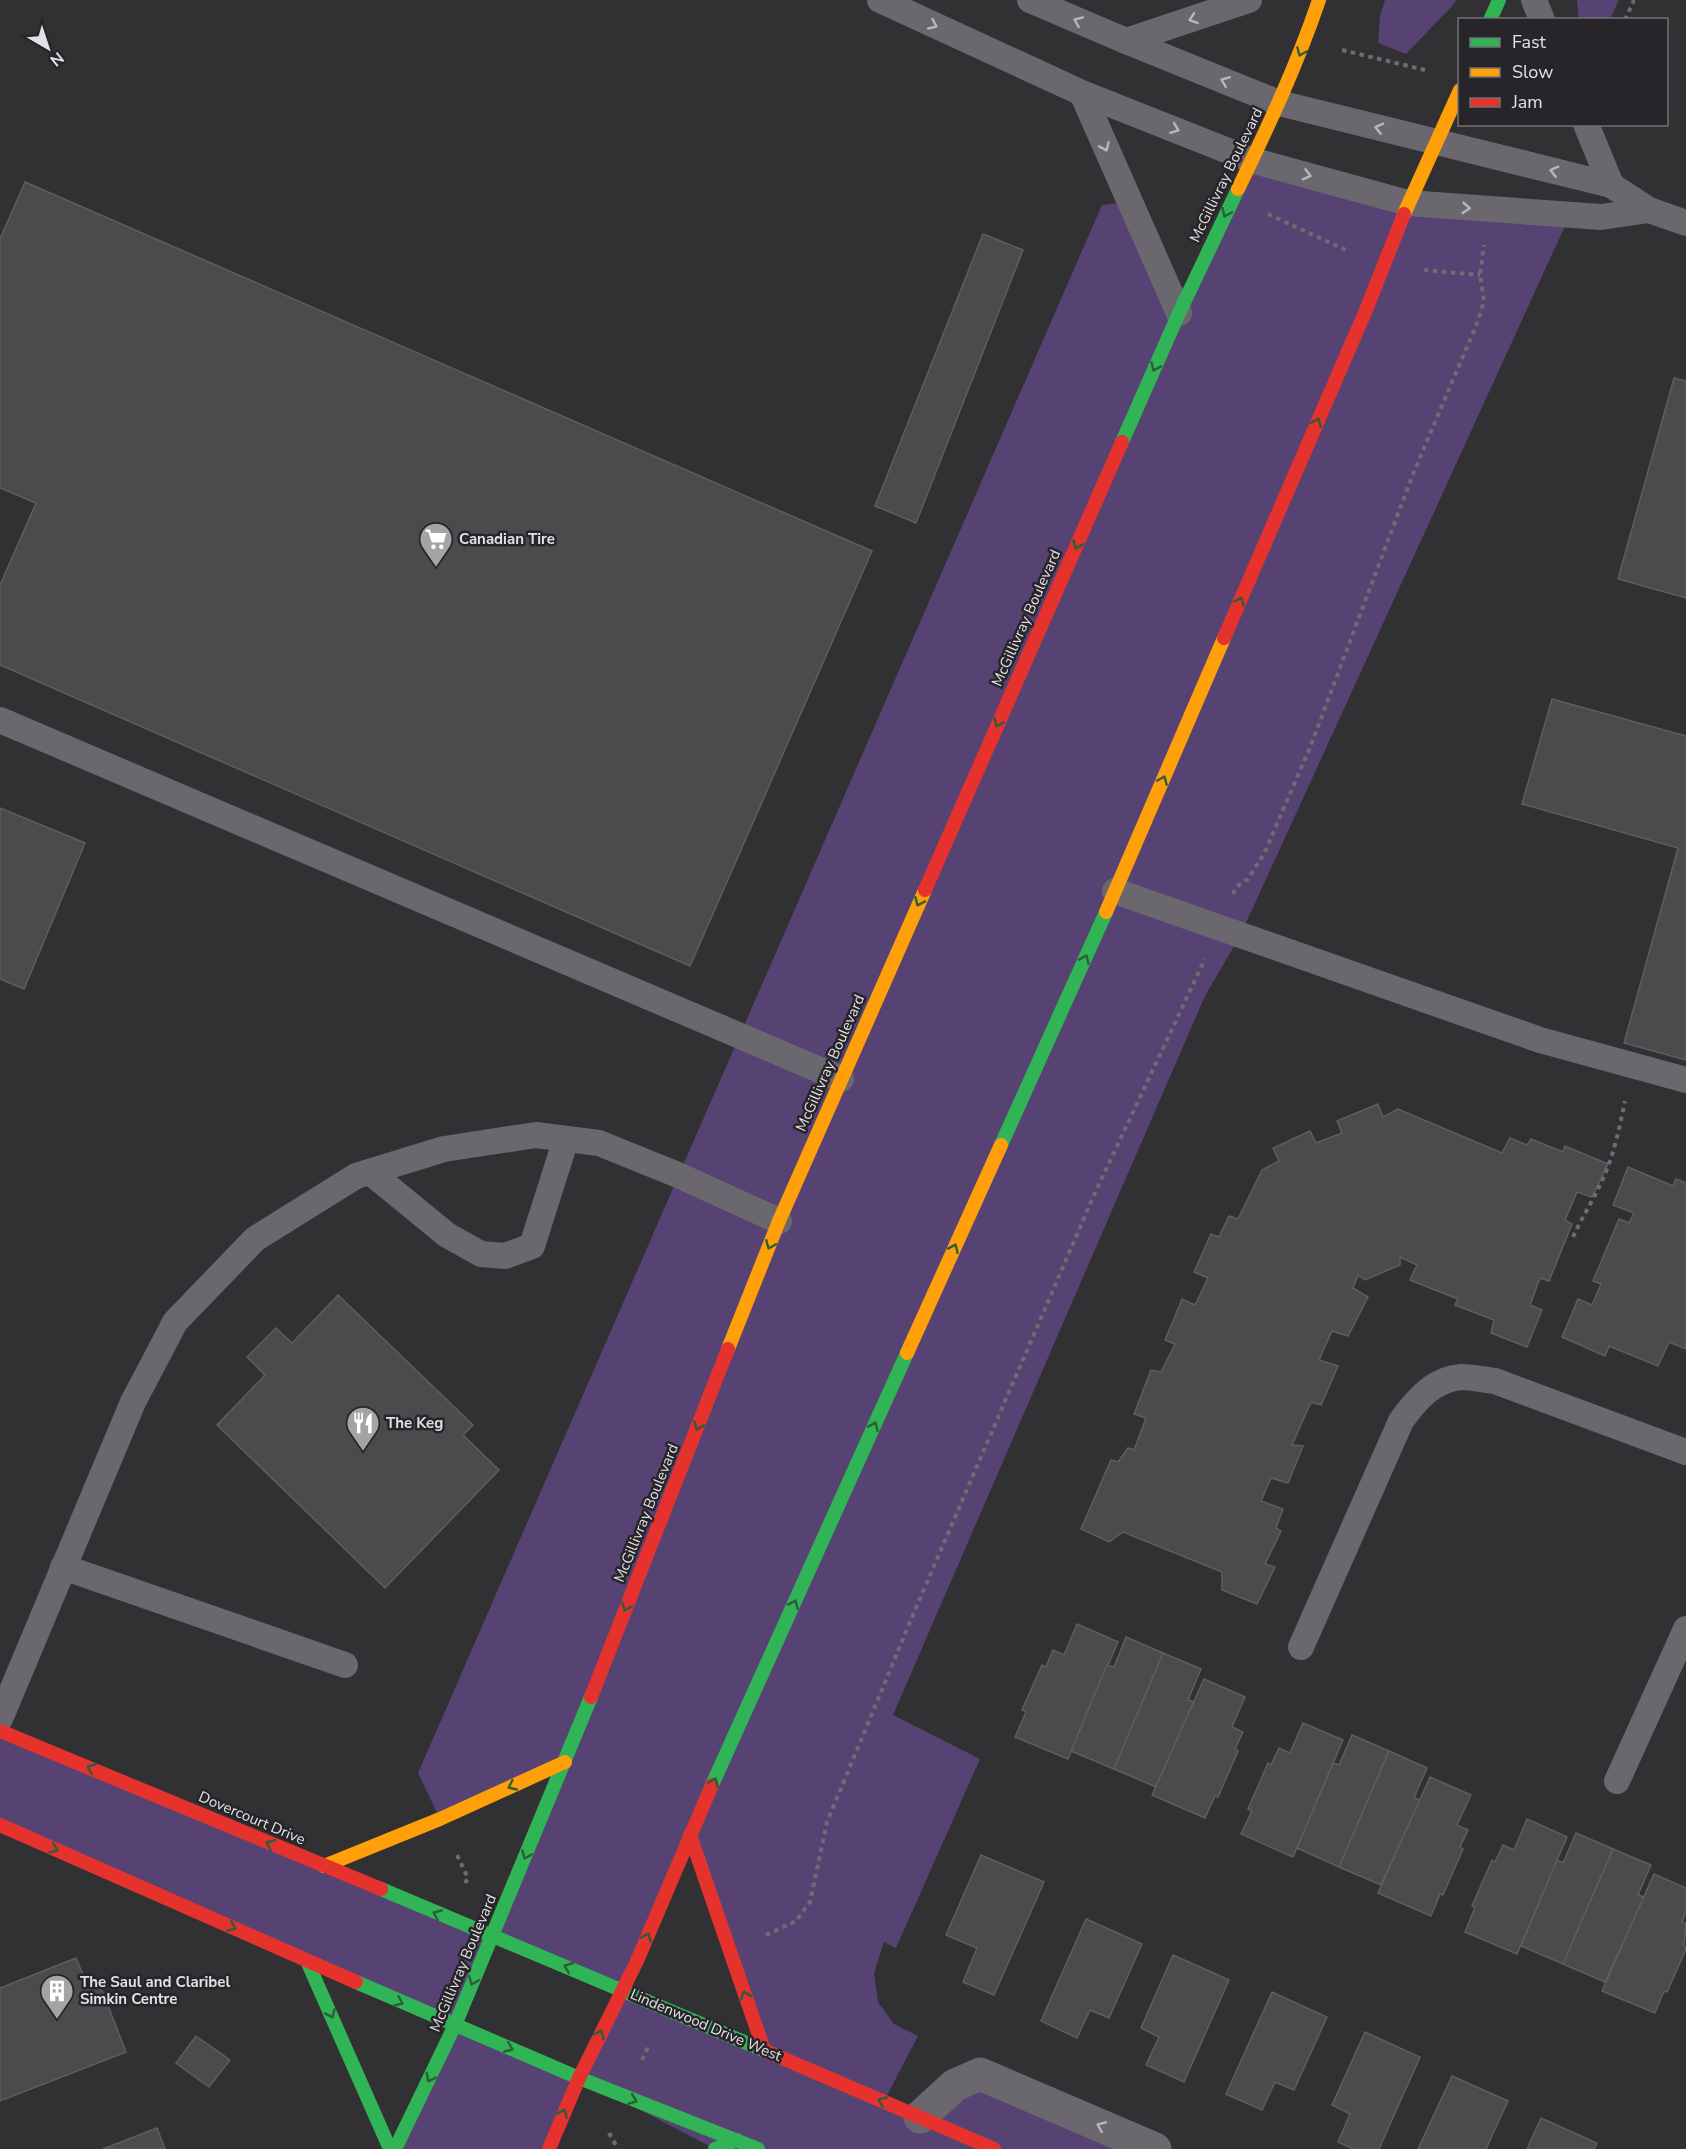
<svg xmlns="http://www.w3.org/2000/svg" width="1686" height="2149" font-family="'Nunito Sans',sans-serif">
<rect width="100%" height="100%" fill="#313032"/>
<g fill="#574373" fill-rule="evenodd">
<polygon points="1385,0 1456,0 1453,5 1406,54 1378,43 1380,16"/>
<polygon points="1577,0 1619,0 1610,19 1579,20"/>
<path d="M 1251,160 L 1408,203 L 1570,215 L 1240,936 L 1205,996 L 893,1715 L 980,1759 L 896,1948 L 884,1942 L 874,1973 L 878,2002 L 894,2024 L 918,2036 L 884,2101 L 920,2117 L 980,2074 L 1155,2149 L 715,2149 L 579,2078 L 549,2149 L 395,2149 L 455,2026 L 0,1825 L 0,1731 L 491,1936 L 564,1763 L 440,1819 L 418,1773 L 1102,205 L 1129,202 L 1179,312 ZM 690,1836 L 763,2049 L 622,1989 ZM 491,1937 L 622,1990 L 578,2078 L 455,2025 Z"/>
</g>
<g fill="#4b4a4c" stroke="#5e5d5f" stroke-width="1.5">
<polygon points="25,182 872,551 690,966 0,665 0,585 36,503 0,488 0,239"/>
<polygon points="983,234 1023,250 916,523 875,506"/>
<polygon points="1674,378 1686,381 1686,598 1618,579"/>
<polygon points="1552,699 1686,736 1686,1060 1624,1043 1678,848 1522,804"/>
<polygon points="0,808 85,843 24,989 0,979"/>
<polygon points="1378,1104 1383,1117 1398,1109 1502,1153 1510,1138 1527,1145 1531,1139 1563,1152 1565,1146 1608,1164 1592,1197 1577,1192 1565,1220 1572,1224 1549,1281 1540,1278 1530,1305 1542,1310 1527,1347 1491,1333 1494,1320 1455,1305 1458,1299 1410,1280 1417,1265 1400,1257 1400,1265 1365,1280 1358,1275 1353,1288 1368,1297 1348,1336 1332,1331 1319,1360 1338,1366 1321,1405 1311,1402 1292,1445 1303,1446 1288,1483 1271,1478 1261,1501 1283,1509 1276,1528 1281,1531 1265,1564 1275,1567 1257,1604 1222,1590 1222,1572 1123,1532 1109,1542 1081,1529 1111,1460 1118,1462 1128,1448 1134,1450 1146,1418 1134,1414 1151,1370 1161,1372 1175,1344 1165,1340 1182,1299 1195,1305 1208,1278 1194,1272 1211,1234 1219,1237 1229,1216 1238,1219 1262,1170 1279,1161 1273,1148 1310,1131 1316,1143 1342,1133 1337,1121"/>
<polygon points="1628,1167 1673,1186 1676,1179 1686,1183 1686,1349 1669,1342 1658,1366 1609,1346 1605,1356 1562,1337 1578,1299 1592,1305 1601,1284 1593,1281 1619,1219 1629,1223 1634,1213 1613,1205"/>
<polygon points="338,1295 473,1425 463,1435 499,1470 385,1588 217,1425 265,1375 247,1357 276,1328 292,1343"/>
<polygon points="1077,1624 1118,1642 1068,1759 1015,1737 1026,1712 1022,1710 1042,1665 1046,1667 1053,1650 1064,1655"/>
<polygon points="1126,1637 1163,1653 1114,1769 1071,1751 1107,1665 1114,1667"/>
<polygon points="1163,1653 1201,1669 1188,1700 1195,1702 1156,1787 1114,1769"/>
<polygon points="1204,1679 1245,1697 1232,1727 1243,1732 1235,1749 1238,1751 1218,1797 1215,1796 1205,1818 1152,1795"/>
<polygon points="1303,1723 1343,1740 1293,1857 1241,1834 1252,1811 1248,1809 1268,1763 1271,1765 1279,1748 1290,1753"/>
<polygon points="1352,1735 1389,1751 1339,1867 1297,1848 1333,1763 1339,1765"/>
<polygon points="1389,1751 1427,1768 1414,1798 1420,1800 1381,1885 1339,1867"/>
<polygon points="1430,1777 1471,1795 1457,1825 1468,1830 1460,1847 1463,1849 1443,1895 1440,1894 1431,1916 1378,1893"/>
<polygon points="1527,1819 1567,1837 1517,1954 1465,1932 1475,1907 1472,1906 1492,1860 1495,1862 1503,1845 1514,1850"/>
<polygon points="1576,1833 1613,1849 1563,1964 1521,1946 1557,1860 1563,1863"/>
<polygon points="1613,1849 1651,1865 1638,1895 1644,1897 1605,1982 1563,1964"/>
<polygon points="981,1855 1044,1882 994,1995 963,1982 977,1948 946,1935"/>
<polygon points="1654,1874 1686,1888 1686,1912 1682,1922 1686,1924 1684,1945 1686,1949 1667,1992 1664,1991 1655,2013 1602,1991"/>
<polygon points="1086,1919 1142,1944 1109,2018 1090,2010 1077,2038 1041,2021"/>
<polygon points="1173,1955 1229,1980 1184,2082 1146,2065 1159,2037 1141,2028"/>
<polygon points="76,1958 87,1984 98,1980 126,2052 0,2101 0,1988"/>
<polygon points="1272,1992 1327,2017 1294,2090 1275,2082 1262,2110 1226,2094"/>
<polygon points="1365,2032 1420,2057 1379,2149 1353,2149 1338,2142 1350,2114 1332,2105"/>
<polygon points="196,2036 230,2060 209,2087 176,2063"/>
<polygon points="1452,2076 1508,2101 1486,2149 1418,2149"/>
<polygon points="1541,2118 1597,2143 1594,2149 1527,2149"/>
<polygon points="157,2128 165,2149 103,2149"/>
</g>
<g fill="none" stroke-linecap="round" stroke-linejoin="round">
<g stroke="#6e6c72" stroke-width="4" stroke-dasharray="4.5 4.5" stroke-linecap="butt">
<polyline points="1625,20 1634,0"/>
<polyline points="1342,50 1425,70"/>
<polyline points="1268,214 1348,251"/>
<polyline points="1424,270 1480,275"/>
<polyline points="1233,894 1236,887 1248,879 1264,854 1311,745 1413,474 1478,321 1484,301 1480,275 1484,245"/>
<path d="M 1573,1237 C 1581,1219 1591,1204 1599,1187 C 1613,1160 1619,1130 1625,1101"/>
<polyline points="457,1855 468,1878 465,1883"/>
<polyline points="766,1935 796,1921 810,1902 827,1822 915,1610 1094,1195 1205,959"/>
<polyline points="642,2060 649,2045"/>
<polyline points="609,2133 618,2149"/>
</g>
<g stroke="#6a676f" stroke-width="26">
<polyline points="880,0 1082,93 1251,160 1408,203 1601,217 1649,210"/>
<polyline points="1030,0 1126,41 1279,103 1611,185 1649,210 1686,223"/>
<polyline points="1534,0 1542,20"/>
<polyline points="1126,41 1249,0"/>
<polyline points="1082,93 1179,313"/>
<polyline points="1586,124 1611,185"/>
<polyline points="0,720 841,1079"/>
<polyline points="1115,891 1540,1040 1686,1080"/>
<polyline points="370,1172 447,1235 481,1254 505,1256 532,1246 566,1139"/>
<polyline points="63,1567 345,1665"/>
<path d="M 1301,1647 L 1401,1421 C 1416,1400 1434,1379 1461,1377 C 1472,1377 1484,1380 1495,1381 L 1686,1452"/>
<polyline points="0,1719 133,1402 162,1347 175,1322 255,1239 356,1176 444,1149 536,1135 599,1143 678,1175 779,1221"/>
<polyline points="1617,1781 1686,1629"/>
</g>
<polyline stroke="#6a676f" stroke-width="33" points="920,2117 955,2085 980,2074 1155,2149"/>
<g stroke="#30b455" stroke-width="14">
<polyline points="1490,20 1499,0"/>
<polyline points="1122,442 1179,313 1238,189"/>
<polyline points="1001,1145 1106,912"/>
<polyline points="712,1785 907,1353"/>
<polyline points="381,1889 768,2052"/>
<polyline points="307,1961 390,2149"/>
<polyline points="356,1982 579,2078 758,2149"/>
<polyline points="395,2149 455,2025 591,1697"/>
<polyline points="715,2149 737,2140"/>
</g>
<g stroke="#ff9f0a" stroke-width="14">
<path d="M 1238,189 C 1268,127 1297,65 1319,0"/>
<polyline points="1404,214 1460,90"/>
<polyline points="1106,912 1224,638"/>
<polyline points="728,1349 779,1221 925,890"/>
<polyline points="907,1353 1001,1145"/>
<polyline points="324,1866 440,1819 565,1762"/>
</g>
<g stroke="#e5322d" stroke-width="14">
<polyline points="1224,638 1366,310 1404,214"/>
<polyline points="925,890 1122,442"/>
<polyline points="591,1697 728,1349"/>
<polyline points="0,1731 381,1889"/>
<polyline points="0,1825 356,1982"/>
<polyline points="690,1835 764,2050"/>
<polyline points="768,2052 994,2149"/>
<polyline points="549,2149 579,2078 637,1961 712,1785"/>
</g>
</g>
<defs><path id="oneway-chevron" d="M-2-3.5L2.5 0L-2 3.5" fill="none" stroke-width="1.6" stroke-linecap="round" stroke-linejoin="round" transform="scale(1.5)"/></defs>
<g stroke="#b8b6bb">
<use href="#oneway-chevron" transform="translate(1193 19) rotate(161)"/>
<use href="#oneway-chevron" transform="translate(1078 21) rotate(-157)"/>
<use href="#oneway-chevron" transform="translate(933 25) rotate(25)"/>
<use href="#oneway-chevron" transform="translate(1225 81) rotate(-158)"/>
<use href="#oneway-chevron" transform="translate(1379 128) rotate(-166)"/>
<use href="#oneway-chevron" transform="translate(1175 129) rotate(21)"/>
<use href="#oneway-chevron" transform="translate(1105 147) rotate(66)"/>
<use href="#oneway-chevron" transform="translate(1554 171) rotate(-166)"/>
<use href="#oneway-chevron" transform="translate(1307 175) rotate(15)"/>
<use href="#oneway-chevron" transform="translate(1466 208) rotate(4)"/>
<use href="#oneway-chevron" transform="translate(1101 2126) rotate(-157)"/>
</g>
<g stroke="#2b5e3b">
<use href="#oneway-chevron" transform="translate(1301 52) rotate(113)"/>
<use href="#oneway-chevron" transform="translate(1226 213) rotate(115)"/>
<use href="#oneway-chevron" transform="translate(1155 367) rotate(114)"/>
<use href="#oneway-chevron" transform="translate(1317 422) rotate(-67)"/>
<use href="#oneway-chevron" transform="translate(1077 545) rotate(114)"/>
<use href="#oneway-chevron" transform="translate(1240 601) rotate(-67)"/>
<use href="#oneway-chevron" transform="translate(998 723) rotate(114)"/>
<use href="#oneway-chevron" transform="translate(1163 780) rotate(-67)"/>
<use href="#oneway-chevron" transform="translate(919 902) rotate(114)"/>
<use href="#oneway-chevron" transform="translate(1085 959) rotate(-66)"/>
<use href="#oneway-chevron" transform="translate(770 1245) rotate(112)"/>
<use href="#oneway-chevron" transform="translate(954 1248) rotate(-66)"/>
<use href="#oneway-chevron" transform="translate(698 1426) rotate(112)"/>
<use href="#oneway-chevron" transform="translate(874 1426) rotate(-66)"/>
<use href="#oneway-chevron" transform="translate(794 1604) rotate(-66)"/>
<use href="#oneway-chevron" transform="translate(626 1607) rotate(112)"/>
<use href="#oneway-chevron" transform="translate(91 1768) rotate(-157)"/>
<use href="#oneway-chevron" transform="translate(714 1782) rotate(-66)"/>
<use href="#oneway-chevron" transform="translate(512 1786) rotate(155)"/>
<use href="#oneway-chevron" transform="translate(270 1844) rotate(-157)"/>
<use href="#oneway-chevron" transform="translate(54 1849) rotate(24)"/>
<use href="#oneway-chevron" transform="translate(526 1855) rotate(113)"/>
<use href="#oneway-chevron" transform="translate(437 1914) rotate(-157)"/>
<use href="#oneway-chevron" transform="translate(232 1927) rotate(24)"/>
<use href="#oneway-chevron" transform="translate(647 1937) rotate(-67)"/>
<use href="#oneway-chevron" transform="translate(568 1967) rotate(-158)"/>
<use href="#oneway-chevron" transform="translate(473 1981) rotate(112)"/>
<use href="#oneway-chevron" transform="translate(745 1995) rotate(-109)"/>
<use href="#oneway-chevron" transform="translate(399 2002) rotate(24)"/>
<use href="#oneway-chevron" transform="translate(331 2014) rotate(66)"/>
<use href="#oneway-chevron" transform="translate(600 2034) rotate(-64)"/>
<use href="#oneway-chevron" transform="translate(509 2048) rotate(23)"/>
<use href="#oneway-chevron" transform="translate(430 2078) rotate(117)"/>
<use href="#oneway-chevron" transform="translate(633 2100) rotate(21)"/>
<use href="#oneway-chevron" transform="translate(882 2101) rotate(-157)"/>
<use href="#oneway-chevron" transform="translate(563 2113) rotate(-67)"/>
</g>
<defs>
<g id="supermarket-pin" transform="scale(1.725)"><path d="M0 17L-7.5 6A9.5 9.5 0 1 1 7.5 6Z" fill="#a4a3a6" stroke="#272529"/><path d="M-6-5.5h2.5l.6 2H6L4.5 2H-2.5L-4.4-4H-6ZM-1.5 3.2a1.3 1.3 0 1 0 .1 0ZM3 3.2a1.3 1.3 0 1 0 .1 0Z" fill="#fff"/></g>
<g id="restaurant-pin" transform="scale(1.725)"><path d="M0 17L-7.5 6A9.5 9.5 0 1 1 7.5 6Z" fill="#a4a3a6" stroke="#272529"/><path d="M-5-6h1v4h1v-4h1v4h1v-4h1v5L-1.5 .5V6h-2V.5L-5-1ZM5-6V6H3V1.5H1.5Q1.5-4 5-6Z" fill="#fff"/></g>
<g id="building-pin" transform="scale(1.725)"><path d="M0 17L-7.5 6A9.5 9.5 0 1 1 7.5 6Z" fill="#a4a3a6" stroke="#272529"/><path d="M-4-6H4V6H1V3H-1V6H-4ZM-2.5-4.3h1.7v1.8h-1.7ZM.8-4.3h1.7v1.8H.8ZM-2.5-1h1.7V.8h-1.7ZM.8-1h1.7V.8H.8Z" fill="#fff"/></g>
</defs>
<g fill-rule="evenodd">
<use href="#supermarket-pin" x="436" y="539"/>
<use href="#restaurant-pin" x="363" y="1423"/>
<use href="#building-pin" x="57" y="1991"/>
</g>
<g text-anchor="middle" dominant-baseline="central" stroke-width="5" stroke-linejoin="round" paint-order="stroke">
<g font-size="15" fill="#e2e1e4" stroke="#272529">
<text transform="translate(1226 175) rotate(-64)">McGillivray Boulevard</text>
<text transform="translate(1026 618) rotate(-66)">McGillivray Boulevard</text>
<text transform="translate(830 1063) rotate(-66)">McGillivray Boulevard</text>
<text transform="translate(646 1513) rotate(-68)">McGillivray Boulevard</text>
<text transform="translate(252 1818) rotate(23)">Dovercourt Drive</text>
<text transform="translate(463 1963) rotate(-67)">McGillivray Boulevard</text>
<text transform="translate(706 2025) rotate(23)">Lindenwood Drive West</text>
</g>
<g font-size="15" font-weight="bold" fill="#e2e1e4" stroke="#272529" text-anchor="start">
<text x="459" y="539">Canadian Tire</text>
<text x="386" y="1423">The Keg</text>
<text x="80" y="1982">The Saul and Claribel<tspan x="80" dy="17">Simkin Centre</tspan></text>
</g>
</g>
<rect x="1458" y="18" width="210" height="108" fill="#272529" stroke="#727074" stroke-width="1.5"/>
<rect x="1470" y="38" width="30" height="9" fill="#30b455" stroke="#727074" stroke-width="1.5"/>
<text x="1512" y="48" font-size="18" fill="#e2e1e4">Fast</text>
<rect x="1470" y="68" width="30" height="9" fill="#ff9f0a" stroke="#727074" stroke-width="1.5"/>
<text x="1512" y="78" font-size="18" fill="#e2e1e4">Slow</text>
<rect x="1470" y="98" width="30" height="9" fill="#e5322d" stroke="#727074" stroke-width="1.5"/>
<text x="1512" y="108" font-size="18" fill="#e2e1e4">Jam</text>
<g transform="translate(48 48) rotate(141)" stroke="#272529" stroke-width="4.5" paint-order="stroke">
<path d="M0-4.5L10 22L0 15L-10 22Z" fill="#e2e1e4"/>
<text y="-9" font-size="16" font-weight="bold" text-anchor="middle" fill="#e2e1e4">N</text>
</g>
</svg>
